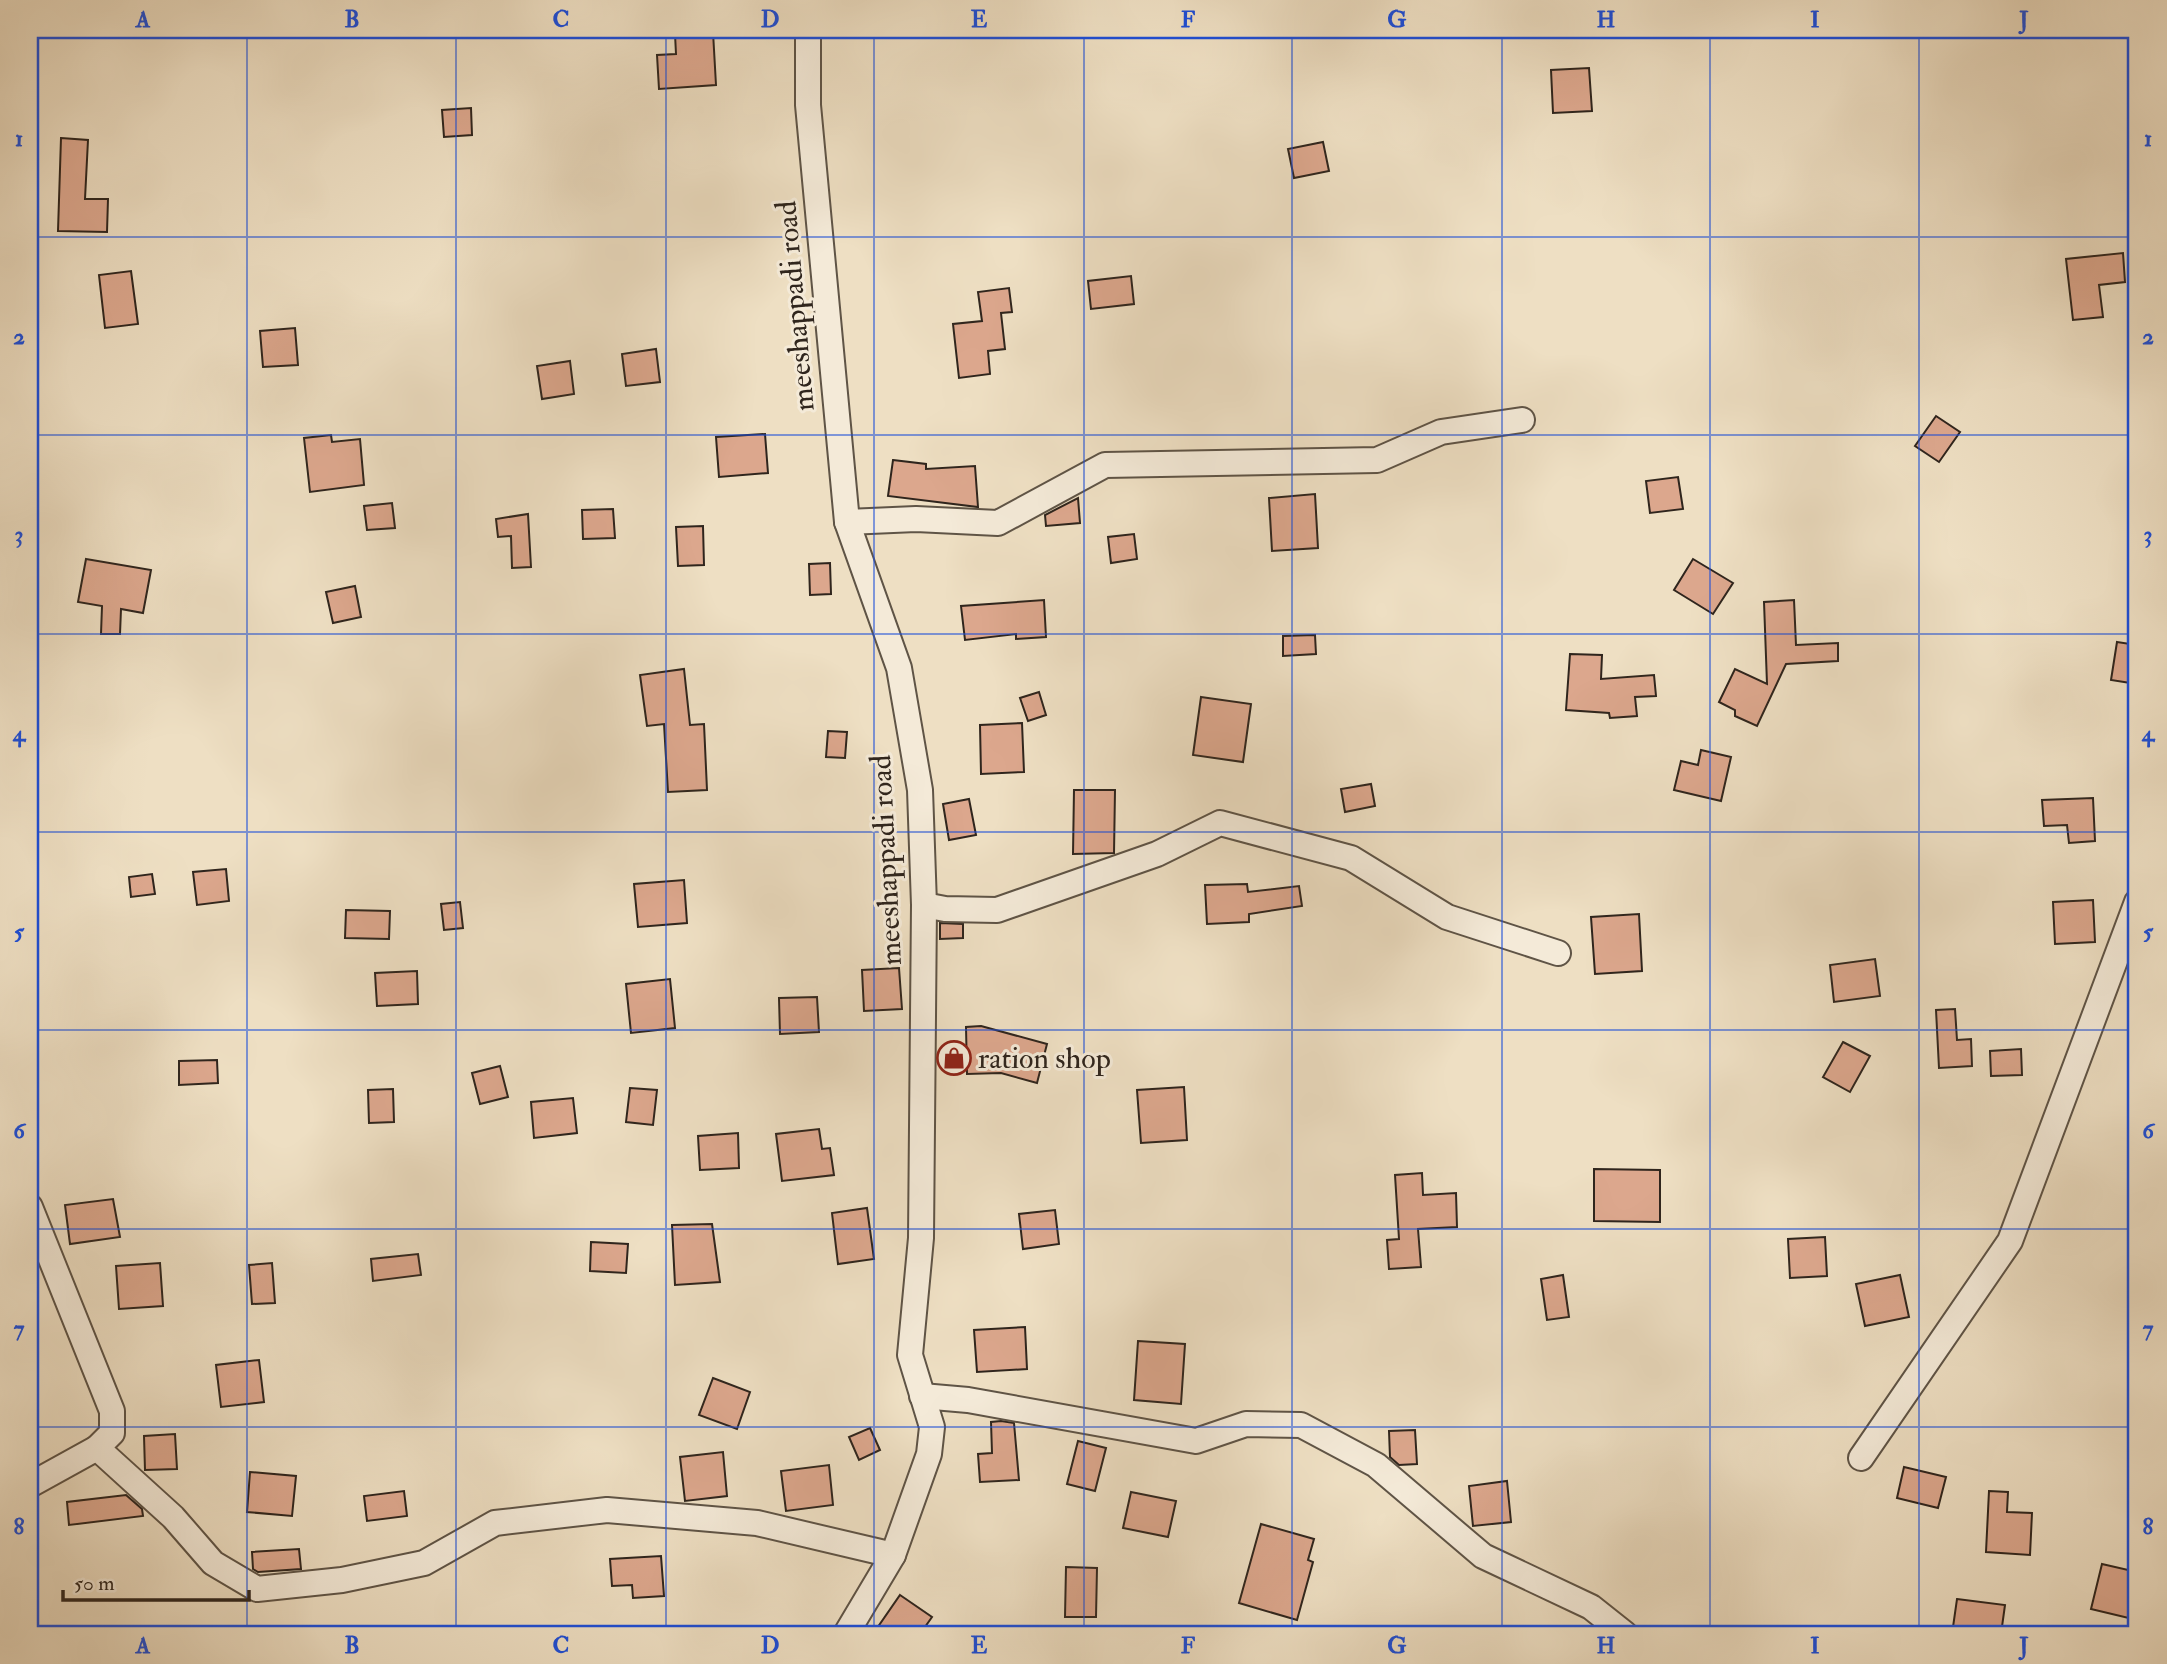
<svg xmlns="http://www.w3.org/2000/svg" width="2167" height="1664" font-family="'IM FELL Double Pica',serif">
<rect width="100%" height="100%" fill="#eedfc3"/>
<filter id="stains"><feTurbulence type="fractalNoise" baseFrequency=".00286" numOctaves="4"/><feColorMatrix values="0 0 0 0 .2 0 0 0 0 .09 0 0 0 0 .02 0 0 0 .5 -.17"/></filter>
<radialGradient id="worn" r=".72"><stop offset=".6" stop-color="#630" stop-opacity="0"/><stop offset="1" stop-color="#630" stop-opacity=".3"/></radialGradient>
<g fill="#dca78d" stroke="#2f251d" stroke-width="2">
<polygon points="713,32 716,85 659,89 657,55 676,54 675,34"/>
<polygon points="1589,68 1592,111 1553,113 1551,70"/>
<polygon points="471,108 472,135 444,137 442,110"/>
<polygon points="61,138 88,140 85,199 108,199 107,232 58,231"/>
<polygon points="1323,142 1329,171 1294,178 1288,149"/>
<polygon points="2123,253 2125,282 2099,285 2103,317 2073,320 2066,259"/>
<polygon points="131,271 138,324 105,328 99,275"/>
<polygon points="1131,276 1134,304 1091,309 1088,281"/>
<polygon points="1009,288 1012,312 1001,313 1005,349 988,351 990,374 959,378 953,324 982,321 978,292"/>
<polygon points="295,328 298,365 263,367 260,331"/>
<polygon points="656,349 660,382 626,386 622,354"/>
<polygon points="570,361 574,394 542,399 537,366"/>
<polygon points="1936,416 1960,432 1939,462 1915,446"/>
<polygon points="765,434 768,473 719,477 716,437"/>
<polygon points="331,435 332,442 360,439 364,485 310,492 304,438"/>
<polygon points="893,460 926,464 926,469 975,466 978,507 888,496"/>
<polygon points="1678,477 1683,509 1650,513 1646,481"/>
<polygon points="1315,494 1318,548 1272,551 1269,498"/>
<polygon points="1078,498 1080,523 1046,526 1045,515"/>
<polygon points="392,503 395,528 367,530 364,506"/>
<polygon points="613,509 615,538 583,539 582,510"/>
<polygon points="528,514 531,567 512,568 511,536 498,537 496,519"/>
<polygon points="703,526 704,565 678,566 676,527"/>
<polygon points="1134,534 1137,559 1111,563 1108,537"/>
<polygon points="86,559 151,570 143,613 121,609 120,634 101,634 102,606 78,602"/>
<polygon points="1693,559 1733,583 1713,614 1674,590"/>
<polygon points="830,563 831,594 810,595 809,564"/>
<polygon points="355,586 361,617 333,623 326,592"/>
<polygon points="1044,600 1046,637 1016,639 1016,634 965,640 961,606"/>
<polygon points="1794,600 1796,645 1838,643 1838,661 1786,664 1757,726 1735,716 1735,710 1719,702 1735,669 1767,684 1764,602"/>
<polygon points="1315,635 1316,654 1283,656 1283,636"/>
<polygon points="2117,642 2137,645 2137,684 2111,680"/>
<polygon points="1570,654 1602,655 1601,679 1654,675 1656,696 1635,697 1637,716 1610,718 1609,713 1566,710"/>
<polygon points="684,669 690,725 704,724 707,790 668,792 664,724 647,726 640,675"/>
<polygon points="1039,692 1046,715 1028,721 1020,698"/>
<polygon points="1201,697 1251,704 1243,762 1193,755"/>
<polygon points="1022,723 1024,772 981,774 980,725"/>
<polygon points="828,731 847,732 845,758 826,757"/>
<polygon points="1701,750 1731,757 1721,801 1674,790 1681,761 1698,765"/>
<polygon points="1371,784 1375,806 1345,812 1341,789"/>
<polygon points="1074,790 1115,790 1114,853 1073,854"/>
<polygon points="2093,798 2095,841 2069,843 2067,825 2044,826 2042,800"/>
<polygon points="969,799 976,835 949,840 943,804"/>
<polygon points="226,869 229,901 197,905 193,872"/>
<polygon points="152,874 155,894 131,897 129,877"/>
<polygon points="684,880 687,923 638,927 634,884"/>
<polygon points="1247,884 1248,892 1299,886 1302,906 1249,914 1249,922 1207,924 1205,885"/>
<polygon points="2093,900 2095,942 2055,944 2053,902"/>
<polygon points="460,902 463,928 444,930 441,904"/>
<polygon points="346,910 390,911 389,939 345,938"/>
<polygon points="1639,914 1642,971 1595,974 1591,917"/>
<polygon points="940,923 963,924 963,938 940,939"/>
<polygon points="1875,959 1880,996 1834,1002 1830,965"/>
<polygon points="899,968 902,1009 864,1011 862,970"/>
<polygon points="417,971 418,1004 377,1006 375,973"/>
<polygon points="670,979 675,1028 631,1033 626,984"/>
<polygon points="817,997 819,1032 780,1034 779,998"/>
<polygon points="1955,1009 1957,1040 1971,1039 1972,1066 1939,1068 1936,1010"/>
<polygon points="981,1026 1047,1044 1037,1083 1001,1073 967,1074 966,1027"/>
<polygon points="1843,1042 1870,1056 1850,1092 1823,1077"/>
<polygon points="2021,1049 2022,1075 1991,1076 1990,1051"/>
<polygon points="217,1060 218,1083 179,1085 179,1061"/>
<polygon points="500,1066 508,1097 480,1104 472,1073"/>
<polygon points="1184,1087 1187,1140 1141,1143 1137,1090"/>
<polygon points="630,1088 657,1090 653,1125 626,1122"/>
<polygon points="393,1089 394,1122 369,1123 368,1090"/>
<polygon points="573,1098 577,1133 534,1138 531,1102"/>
<polygon points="819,1129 822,1149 830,1148 834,1175 782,1181 776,1134"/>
<polygon points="738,1133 739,1168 700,1170 698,1136"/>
<polygon points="1594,1169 1660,1170 1660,1222 1594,1221"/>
<polygon points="1422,1173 1423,1195 1456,1193 1457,1227 1418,1229 1421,1267 1389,1269 1387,1240 1399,1239 1395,1175"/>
<polygon points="113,1199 120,1237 70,1244 65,1205"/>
<polygon points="867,1208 874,1259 838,1264 832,1213"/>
<polygon points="1055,1210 1059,1244 1023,1249 1019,1214"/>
<polygon points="712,1224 720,1282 675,1285 672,1225"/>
<polygon points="1825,1237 1827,1276 1790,1278 1788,1239"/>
<polygon points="591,1242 628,1244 626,1273 590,1271"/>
<polygon points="418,1254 421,1275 373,1281 371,1259"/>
<polygon points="160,1263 163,1306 119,1309 116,1266"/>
<polygon points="272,1263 275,1303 252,1304 249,1265"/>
<polygon points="1563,1275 1569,1317 1547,1320 1541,1279"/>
<polygon points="1900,1275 1909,1317 1865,1326 1856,1284"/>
<polygon points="1025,1327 1027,1369 977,1372 974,1330"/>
<polygon points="1138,1341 1185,1344 1181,1404 1134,1400"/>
<polygon points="259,1360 264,1402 221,1407 216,1365"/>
<polygon points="713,1378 750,1392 737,1429 699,1415"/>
<polygon points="1001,1421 1014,1423 1019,1480 980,1482 978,1454 992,1453 991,1422"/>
<polygon points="870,1428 880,1450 859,1460 849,1437"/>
<polygon points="1415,1430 1417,1464 1399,1465 1390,1457 1389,1431"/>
<polygon points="175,1434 177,1469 145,1470 144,1436"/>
<polygon points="1078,1441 1106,1448 1095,1491 1067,1484"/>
<polygon points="723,1452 727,1496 685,1501 680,1457"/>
<polygon points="829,1465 833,1505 786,1511 781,1471"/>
<polygon points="1904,1467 1946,1477 1938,1508 1897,1498"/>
<polygon points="250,1472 296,1476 292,1516 247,1512"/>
<polygon points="1507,1481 1511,1522 1473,1526 1469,1486"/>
<polygon points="404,1491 407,1516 367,1521 364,1496"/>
<polygon points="1989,1491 2008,1492 2007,1512 2032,1513 2030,1555 1986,1552"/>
<polygon points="1131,1492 1176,1501 1168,1537 1123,1528"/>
<polygon points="126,1495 142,1509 143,1516 69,1525 67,1502"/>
<polygon points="1261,1524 1314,1539 1308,1560 1313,1562 1297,1620 1239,1603"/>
<polygon points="299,1549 301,1569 258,1572 253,1569 252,1552"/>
<polygon points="661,1556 664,1596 633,1598 632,1585 612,1586 610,1559"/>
<polygon points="2102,1564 2137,1572 2137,1620 2091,1609"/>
<polygon points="1066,1567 1097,1568 1096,1617 1065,1617"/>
<polygon points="900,1595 932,1617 920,1634 873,1634"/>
<polygon points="1957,1599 2005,1605 2001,1634 1952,1634"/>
</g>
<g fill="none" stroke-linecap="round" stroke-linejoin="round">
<g stroke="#5f5446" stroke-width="28">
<g id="minor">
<polyline points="808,30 808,105 847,522 899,668 920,790 924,905 921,1238 910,1355 932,1427 929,1454 893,1555 846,1634"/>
<polyline points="847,522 916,519 998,523 1105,465 1377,460 1441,432 1522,420"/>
<polyline points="924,905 945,909 997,910 1157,854 1220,823 1351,858 1447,917 1558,953"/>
<polyline points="30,1207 112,1411 112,1433 97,1448"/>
<polyline points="922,1396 968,1400 1196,1441 1246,1424 1301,1425 1376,1465 1483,1556 1591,1607 1625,1634"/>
<polyline points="1861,1458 2010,1241 2137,902"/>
<polyline points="30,1485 97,1448 173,1517 213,1563 257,1589 342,1580 424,1563 495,1523 607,1510 757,1523 893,1555"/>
</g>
</g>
<use href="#minor" stroke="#f4ead8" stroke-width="24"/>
</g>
<path fill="none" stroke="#1d4ed8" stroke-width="2" stroke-opacity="0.55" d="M 247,30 L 247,1634M 456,30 L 456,1634M 666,30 L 666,1634M 874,30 L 874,1634M 1084,30 L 1084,1634M 1292,30 L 1292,1634M 1502,30 L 1502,1634M 1710,30 L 1710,1634M 1919,30 L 1919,1634M 30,237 L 2137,237M 30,435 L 2137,435M 30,634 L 2137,634M 30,832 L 2137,832M 30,1030 L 2137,1030M 30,1229 L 2137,1229M 30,1427 L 2137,1427"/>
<defs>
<g id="shop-ring" transform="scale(1.75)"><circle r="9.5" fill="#f4ead8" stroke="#8f2418" stroke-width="1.5"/><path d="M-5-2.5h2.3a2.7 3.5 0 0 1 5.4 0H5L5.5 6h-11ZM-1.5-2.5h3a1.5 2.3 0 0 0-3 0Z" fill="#8f2418"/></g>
</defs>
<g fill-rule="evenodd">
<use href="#shop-ring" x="954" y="1058"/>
</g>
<g text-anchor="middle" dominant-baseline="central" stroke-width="6" stroke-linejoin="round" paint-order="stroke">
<g font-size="30" fill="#2f251d" stroke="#f4ead8">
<text transform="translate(795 306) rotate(-95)">meeshappadi road</text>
<text transform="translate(886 860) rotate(-93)">meeshappadi road</text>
</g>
<g font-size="30" fill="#2f251d" stroke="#f4ead8" text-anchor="start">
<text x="978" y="1058">ration shop</text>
</g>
</g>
<rect width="2167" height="1664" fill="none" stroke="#eedfc3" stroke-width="77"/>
<path d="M63 1590v10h186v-10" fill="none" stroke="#2f251d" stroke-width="3.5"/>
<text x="74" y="1590" font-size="21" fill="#2f251d" stroke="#f4ead8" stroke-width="5" paint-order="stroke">50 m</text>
<rect x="38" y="38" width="2090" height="1588" fill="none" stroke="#1d4ed8" stroke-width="2.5"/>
<g font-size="23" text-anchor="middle" font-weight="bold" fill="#1d4ed8">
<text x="143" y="27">A</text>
<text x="352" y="27">B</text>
<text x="561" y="27">C</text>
<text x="770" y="27">D</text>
<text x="979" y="27">E</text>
<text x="1188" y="27">F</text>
<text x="1397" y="27">G</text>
<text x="1606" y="27">H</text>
<text x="1815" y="27">I</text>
<text x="2024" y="27">J</text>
<text x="19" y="146">1</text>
<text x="2148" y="146">1</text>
<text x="19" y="344">2</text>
<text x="2148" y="344">2</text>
<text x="19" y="542">3</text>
<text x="2148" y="542">3</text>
<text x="19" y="741">4</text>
<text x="2148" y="741">4</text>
<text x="19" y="939">5</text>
<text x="2148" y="939">5</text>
<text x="19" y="1138">6</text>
<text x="2148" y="1138">6</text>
<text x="19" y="1336">7</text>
<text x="2148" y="1336">7</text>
<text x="19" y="1534">8</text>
<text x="2148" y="1534">8</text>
<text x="143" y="1653">A</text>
<text x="352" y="1653">B</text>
<text x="561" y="1653">C</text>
<text x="770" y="1653">D</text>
<text x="979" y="1653">E</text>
<text x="1188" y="1653">F</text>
<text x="1397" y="1653">G</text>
<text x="1606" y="1653">H</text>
<text x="1815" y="1653">I</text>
<text x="2024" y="1653">J</text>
</g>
<rect width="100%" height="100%" filter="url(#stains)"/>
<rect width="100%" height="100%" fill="url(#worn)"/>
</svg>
